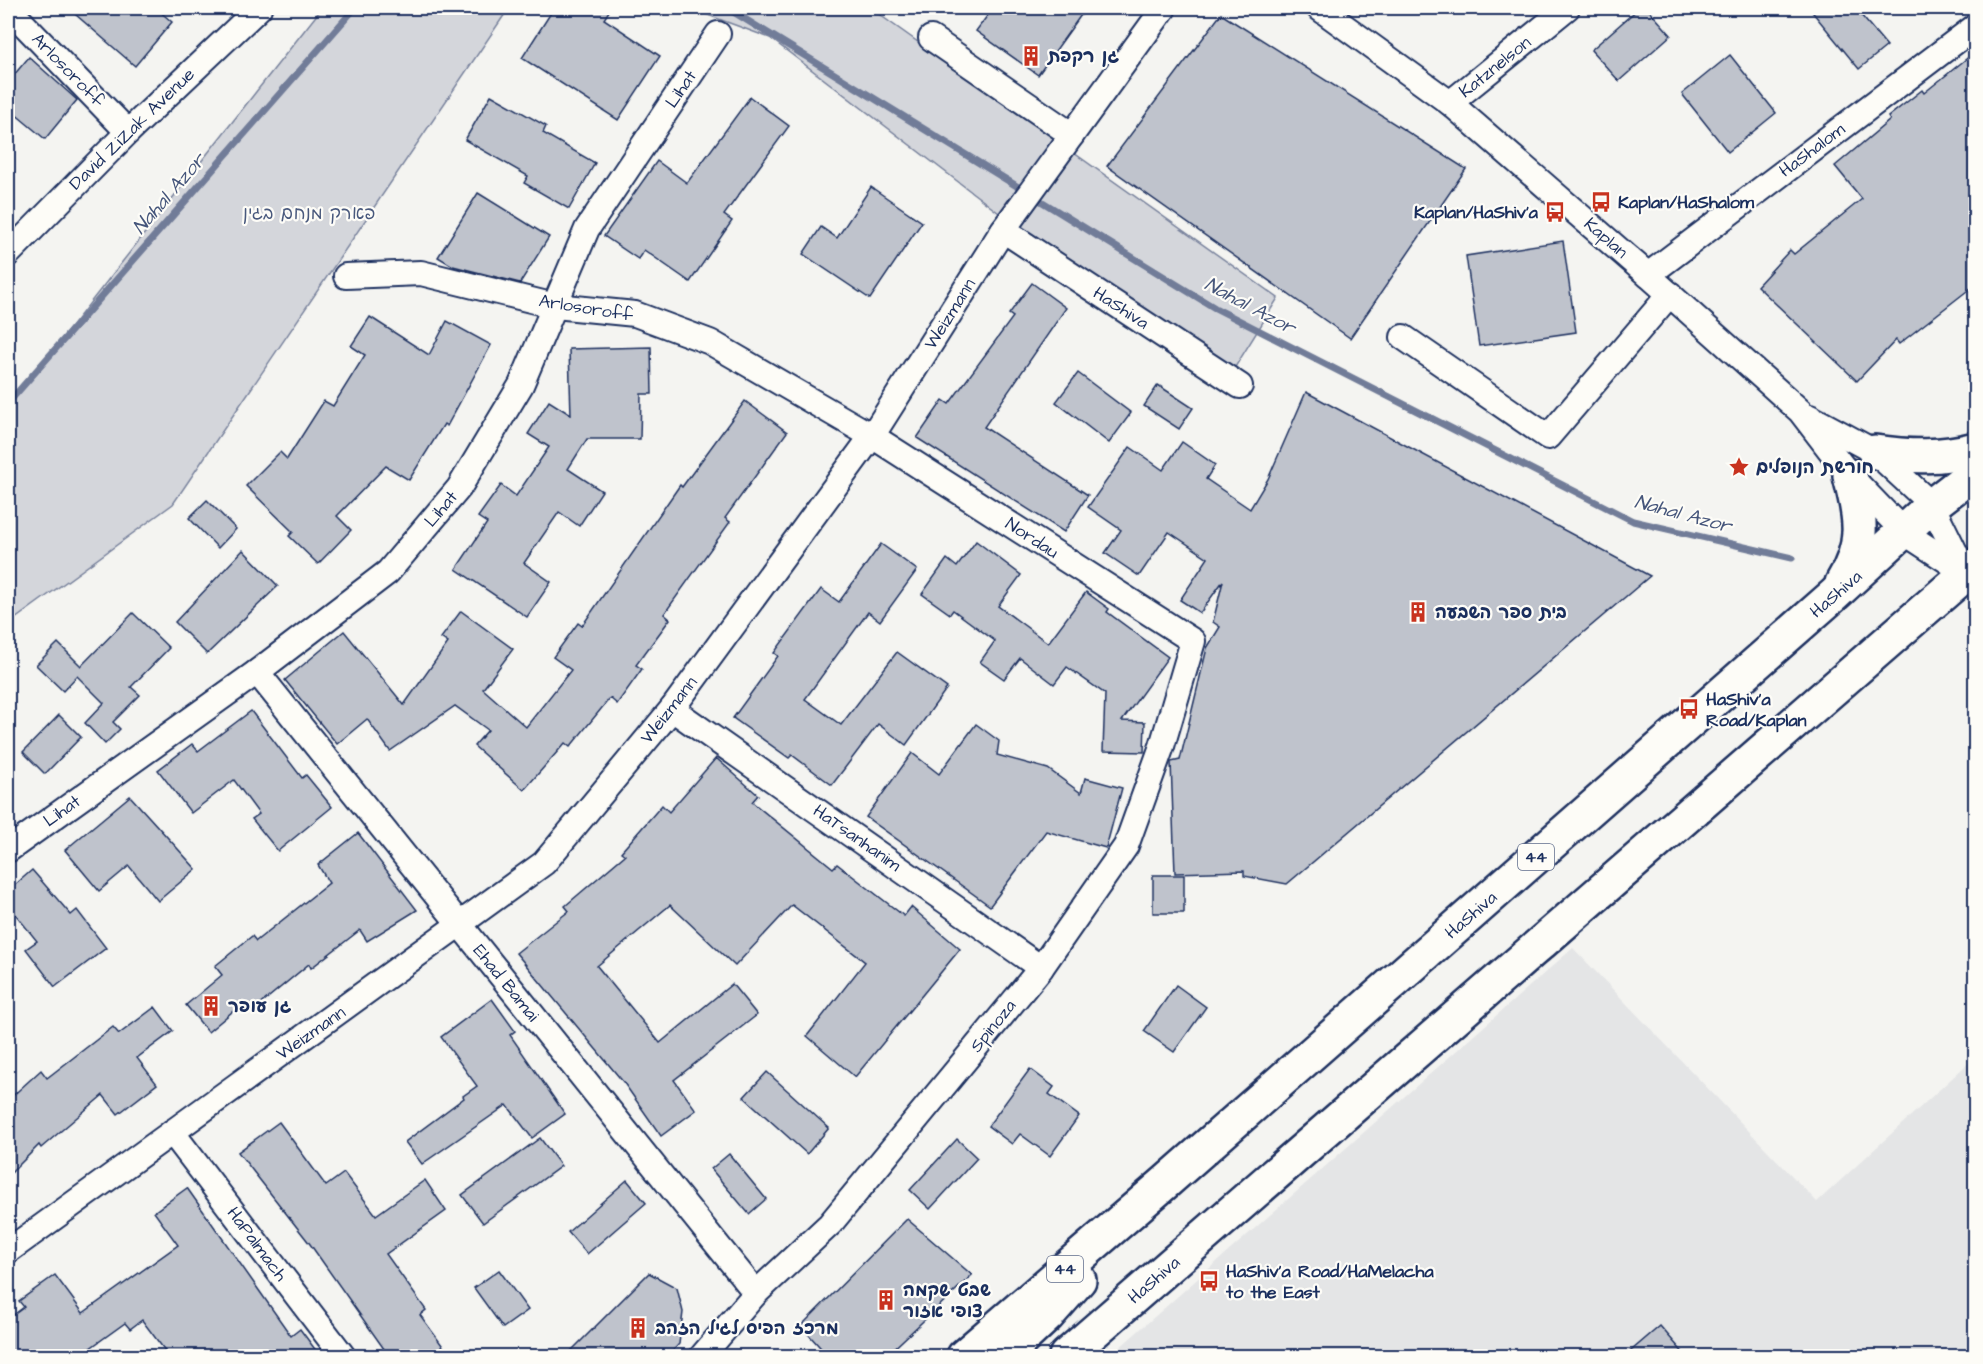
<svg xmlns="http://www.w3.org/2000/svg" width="1983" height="1364" font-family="'Architects Daughter','Playpen Sans Hebrew',sans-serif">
<rect width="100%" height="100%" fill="#f4f4f1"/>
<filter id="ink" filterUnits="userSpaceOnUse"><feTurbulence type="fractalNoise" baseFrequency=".0167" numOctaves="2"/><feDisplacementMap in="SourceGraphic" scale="12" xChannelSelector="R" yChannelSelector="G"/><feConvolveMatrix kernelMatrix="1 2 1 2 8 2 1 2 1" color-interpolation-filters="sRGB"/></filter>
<g filter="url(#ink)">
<polygon fill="#e4e5e6" points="1573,948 1817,1202 1975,1057 1975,1356 1110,1356"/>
<g fill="#d4d6db" stroke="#78829c" stroke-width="1.5">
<polygon points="322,8 509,8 173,504 8,624 8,407"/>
<polygon points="689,8 870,8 1278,298 1224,385 770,38"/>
</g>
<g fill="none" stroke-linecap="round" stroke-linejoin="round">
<g stroke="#717c98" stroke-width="7">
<polyline points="727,8 1215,308 1633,521 1792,558"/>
<polyline points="8,403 355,8"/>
</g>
</g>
<g fill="#bfc3cc" stroke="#1b2f5e" stroke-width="1.5">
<polygon points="68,8 156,8 172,22 135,66"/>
<polygon points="554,8 611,8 604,19 660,56 618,120 522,58"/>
<polygon points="993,8 1086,8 1038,75 976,31"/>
<polygon points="1639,8 1647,8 1671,35 1619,81 1591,50"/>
<polygon points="1809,8 1855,8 1887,46 1859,69"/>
<polygon points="1221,14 1466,169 1350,338 1107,166"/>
<polygon points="1976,51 1976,284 1899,344 1896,340 1857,381 1757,286 1790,250 1794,254 1862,199 1835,166 1890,120 1888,117 1922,90 1924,93"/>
<polygon points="1730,55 1776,113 1728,152 1682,94"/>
<polygon points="29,57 77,100 45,139 8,108 8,82"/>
<polygon points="491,95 546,126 543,133 595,163 569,209 524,183 528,176 465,140"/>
<polygon points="750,97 789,126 724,215 732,221 690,282 644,250 638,259 604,236 657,161 687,183"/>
<polygon points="871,187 922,222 870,299 803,254 821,227 837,238"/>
<polygon points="478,193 549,237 520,283 453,266 438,257"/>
<polygon points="1563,241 1576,332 1479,346 1466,256"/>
<polygon points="1032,283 1066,308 984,427 1088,495 1064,532 917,438 943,400 949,404 1013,317 1009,314"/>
<polygon points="370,317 429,355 447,321 491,345 447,426 444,424 409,480 386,466 337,516 351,530 318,564 289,536 293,532 246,486 280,452 287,459 324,401 333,406 365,355 351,346"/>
<polygon points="651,347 652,394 641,394 640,439 587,439 568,469 602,491 579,526 559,512 524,563 551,582 527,617 456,569 487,523 478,517 501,485 516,496 549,447 528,434 549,401 571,415 569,349"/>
<polygon points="1078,373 1131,413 1109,443 1056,402"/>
<polygon points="1158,385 1193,408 1179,429 1144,406"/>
<polygon points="1306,392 1650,576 1287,884 1244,876 1244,871 1175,873 1171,762 1180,760 1207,648 1220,627 1213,622 1223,581 1200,613 1180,600 1208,558 1169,532 1139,576 1105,553 1121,530 1088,507 1130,447 1163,470 1182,442 1215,465 1206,479 1250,509 1268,479"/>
<polygon points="745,401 787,432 725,518 730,522 664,614 670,619 636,665 642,669 617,704 610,698 570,747 565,743 524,790 474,746 488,730 455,706 390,751 367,719 337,744 285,680 344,631 404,705 448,643 441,638 461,611 513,649 483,689 526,727 571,670 553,657 578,623 582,626 680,485 682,487"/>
<polygon points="207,500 236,529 218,548 189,518"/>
<polygon points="976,541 1021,575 998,606 1048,643 1086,592 1109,609 1107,612 1168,657 1122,721 1145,722 1144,752 1103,751 1105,694 1067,667 1054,684 1020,658 1004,679 980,662 995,641 953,610 950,614 922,594 947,559 957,567"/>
<polygon points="881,544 917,570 880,621 868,612 805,699 841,725 897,652 947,688 906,745 878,724 832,785 792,755 789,758 733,718 778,656 774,653 821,589 839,602"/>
<polygon points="243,550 278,586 207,654 175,622"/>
<polygon points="133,613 169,648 131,687 140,695 113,722 120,729 105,744 85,723 104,703 77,676 63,691 36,665 58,643 81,666"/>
<polygon points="251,711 302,778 306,775 332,807 278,851 252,819 259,814 234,780 191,813 158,770 192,744 198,751"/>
<polygon points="59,715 81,737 45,774 23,752"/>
<polygon points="976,724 999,741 997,755 1048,769 1081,793 1085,778 1122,788 1106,848 1046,831 990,906 866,817 912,753 939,774"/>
<polygon points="716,758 758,795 752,802 833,868 837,864 904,916 911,907 960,949 855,1077 807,1036 865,962 792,905 735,966 670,905 597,966 660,1043 732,984 757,1015 674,1080 696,1110 661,1136 624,1083 516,953 569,911 565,906 625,855 621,852 662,805 669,812"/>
<polygon points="130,796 196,869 158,901 129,866 99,891 65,850"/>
<polygon points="358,833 417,910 367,941 360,930 311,968 309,964 252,1011 244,1002 208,1032 186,1005 222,975 215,966 252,936 256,941 329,883 318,865"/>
<polygon points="32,870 71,915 77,910 106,948 55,987 26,949 37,941 8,905 8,891"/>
<rect x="1153" y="875" width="31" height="38"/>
<polygon points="1176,985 1206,1007 1174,1052 1144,1031"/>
<polygon points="492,999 515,1031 510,1035 565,1114 532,1138 507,1105 422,1164 405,1142 464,1098 463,1096 477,1086 441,1037"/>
<polygon points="155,1007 173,1031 137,1058 157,1084 118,1114 103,1095 41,1148 39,1145 8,1176 8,1100 41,1070 47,1078 113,1027 119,1034"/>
<polygon points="1030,1069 1054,1087 1049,1094 1079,1116 1050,1156 1020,1134 1012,1144 988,1126"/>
<polygon points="767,1072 829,1128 807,1154 744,1097"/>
<polygon points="279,1122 326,1186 344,1173 376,1215 425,1180 446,1211 386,1254 426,1310 420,1315 450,1356 389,1356 310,1244 238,1152"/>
<polygon points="540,1138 561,1166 483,1223 462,1195"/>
<polygon points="957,1139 977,1158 930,1209 910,1190"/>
<polygon points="729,1154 766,1199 749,1214 711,1169"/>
<polygon points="627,1180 646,1203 587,1254 568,1232"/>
<polygon points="187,1188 291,1336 300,1329 320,1356 169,1356 142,1320 130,1329 125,1323 79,1356 8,1356 8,1319 24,1307 19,1301 55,1275 83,1313 178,1245 154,1212"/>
<polygon points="907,1219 972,1275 886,1356 828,1356 801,1326"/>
<polygon points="499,1270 528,1310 503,1328 474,1288"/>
<polygon points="649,1273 677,1288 683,1312 679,1344 668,1356 566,1356"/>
<polygon points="1660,1326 1686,1356 1625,1356"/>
</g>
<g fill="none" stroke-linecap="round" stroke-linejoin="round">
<g stroke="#1b2f5e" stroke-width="28">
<g id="minor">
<polyline points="8,8 128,132"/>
<polyline points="1319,8 1450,103 1648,275 1800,411 1850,476 1905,533 1966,573"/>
<polyline points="931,38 1072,135"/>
<polyline points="1450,103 1567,8"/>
<polyline points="1003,230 1240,386"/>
<polyline points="8,254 128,132 259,8"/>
<polyline points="1648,275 1976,26"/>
<polyline points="346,276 421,273 555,306 635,314 710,342 872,436 1193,641 1162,746 1126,846 1041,968 830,1224 756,1293 702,1356"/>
<polyline points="1403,337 1548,437 1670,294"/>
<polyline points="1810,417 1875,452 1932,505 1965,572"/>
<polyline points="257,672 756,1293"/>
<polyline points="672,709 1041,968"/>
<polyline points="8,850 257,672 388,572 459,488 521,385 587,229 718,34"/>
<polyline points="172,1132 343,1356"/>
<polyline points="8,1251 544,863 672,709 872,436 1003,230 1164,8"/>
</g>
</g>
<g stroke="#1b2f5e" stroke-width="38">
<g id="highway">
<path d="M 1875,452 C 1910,457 1941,458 1976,449"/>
<path d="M 1842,583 C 1866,544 1861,518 1850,476"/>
<polyline points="964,1356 1166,1182 1834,595 1932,505 1976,471"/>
<polyline points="1004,1356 1048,1315 1079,1280"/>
<polyline points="1066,1356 1976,565"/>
</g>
</g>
<use href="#minor" stroke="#fdfcf7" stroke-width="24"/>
<use href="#highway" stroke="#fdfcf7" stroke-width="33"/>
</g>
</g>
<defs>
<g id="building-bare" transform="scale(1.62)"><path d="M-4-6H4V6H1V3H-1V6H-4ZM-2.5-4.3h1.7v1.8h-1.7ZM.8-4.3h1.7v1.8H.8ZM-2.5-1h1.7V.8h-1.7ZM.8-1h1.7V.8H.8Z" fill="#c8321e" stroke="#fdfcf7" stroke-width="2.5" paint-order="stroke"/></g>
<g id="bus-bare" transform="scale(1.62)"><path d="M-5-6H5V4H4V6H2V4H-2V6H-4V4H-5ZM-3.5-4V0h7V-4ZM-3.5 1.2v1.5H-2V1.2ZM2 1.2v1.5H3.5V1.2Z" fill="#c8321e" stroke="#fdfcf7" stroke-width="2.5" paint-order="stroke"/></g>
<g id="sight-bare" transform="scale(1.62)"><path d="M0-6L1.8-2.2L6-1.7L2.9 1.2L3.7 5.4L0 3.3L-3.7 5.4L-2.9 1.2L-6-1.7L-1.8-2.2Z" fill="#c8321e" stroke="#fdfcf7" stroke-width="2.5" paint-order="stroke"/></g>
</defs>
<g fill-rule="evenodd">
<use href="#building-bare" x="1031" y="56"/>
<use href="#bus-bare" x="1601" y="202"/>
<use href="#bus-bare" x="1555" y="212"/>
<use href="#sight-bare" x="1739" y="467"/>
<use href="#building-bare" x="1418" y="612"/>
<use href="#bus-bare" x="1689" y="709"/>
<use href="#building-bare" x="211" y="1006"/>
<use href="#bus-bare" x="1209" y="1281"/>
<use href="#building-bare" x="886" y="1300"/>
<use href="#building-bare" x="638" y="1328"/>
</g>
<g text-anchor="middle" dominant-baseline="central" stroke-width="4.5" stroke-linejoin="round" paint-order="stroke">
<g fill="#fdfcf7" stroke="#5f6c8c" stroke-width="1.5">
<rect x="1518" y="844" width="36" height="26" rx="4.5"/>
<rect x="1047" y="1256" width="36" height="26" rx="4.5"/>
</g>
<g font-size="16" font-weight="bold" fill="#1b2f5e">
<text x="1536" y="857">44</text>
<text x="1065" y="1269">44</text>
</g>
<g font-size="18" font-weight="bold" fill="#1b2f5e" stroke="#fdfcf7" text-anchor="start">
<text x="1048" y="56">גן רקפת</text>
<text x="1618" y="202">Kaplan/HaShalom</text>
<text x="1538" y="212" text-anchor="end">Kaplan/HaShiv'a</text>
<text x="1756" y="467">חורשת הנופלים</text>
<text x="1435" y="612">בית ספר השבעה</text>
<text x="1706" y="699">HaShiv'a<tspan x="1706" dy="21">Road/Kaplan</tspan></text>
<text x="228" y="1006">גן עופר</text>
<text x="1226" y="1271">HaShiv'a Road/HaMelacha<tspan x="1226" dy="21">to the East</tspan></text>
<text x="903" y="1290">שבט שקמה<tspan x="903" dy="21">צופי אזור</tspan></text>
<text x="655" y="1328">מרכז הפיס לגיל הזהב</text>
</g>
<g font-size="18" fill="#1b2f5e" stroke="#fdfcf7">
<text transform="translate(1495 67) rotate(-39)">Katznelson</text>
<text transform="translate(68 70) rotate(46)">Arlosoroff</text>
<text transform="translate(681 89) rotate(-56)">Lihat</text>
<text transform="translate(132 129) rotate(-44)">David ZiZak Avenue</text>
<text transform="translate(1812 150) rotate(-37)">HaShalom</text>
<text transform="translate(1606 238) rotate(41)">Kaplan</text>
<text transform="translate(586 308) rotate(9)">Arlosoroff</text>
<text transform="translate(1121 308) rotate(33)">HaShiva</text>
<text transform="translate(950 314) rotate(-58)">Weizmann</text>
<text transform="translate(441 509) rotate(-50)">Lihat</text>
<text transform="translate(1032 538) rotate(33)">Nordau</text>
<text transform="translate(1836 594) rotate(-41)">HaShiva</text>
<text transform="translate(669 710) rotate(-52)">Weizmann</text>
<text transform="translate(62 811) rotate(-36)">Lihat</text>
<text transform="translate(857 838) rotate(35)">HaTsanhanim</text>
<text transform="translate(1471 915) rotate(-41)">HaShiva</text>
<text transform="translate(506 983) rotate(51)">Ehad Bamai</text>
<text transform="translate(993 1026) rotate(-51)">Spinoza</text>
<text transform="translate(311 1033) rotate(-35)">Weizmann</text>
<text transform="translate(257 1244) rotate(53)">HaPalmach</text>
<text transform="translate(1154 1280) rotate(-41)">HaShiva</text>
</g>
<g font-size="18" fill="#49597d" stroke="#fdfcf7">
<text x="309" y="213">פארק מנחם בגין</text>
</g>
<g font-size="20" font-style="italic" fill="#46567b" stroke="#fdfcf7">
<text transform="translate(169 194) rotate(-49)">Nahal Azor</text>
<text transform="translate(1250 306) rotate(28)">Nahal Azor</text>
<text transform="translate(1683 514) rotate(15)">Nahal Azor</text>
</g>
</g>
<rect width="1983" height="1364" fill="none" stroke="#fdfcf7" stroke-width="30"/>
<rect x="15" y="15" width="1953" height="1334" fill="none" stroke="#1b2f5e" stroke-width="2" filter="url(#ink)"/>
</svg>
